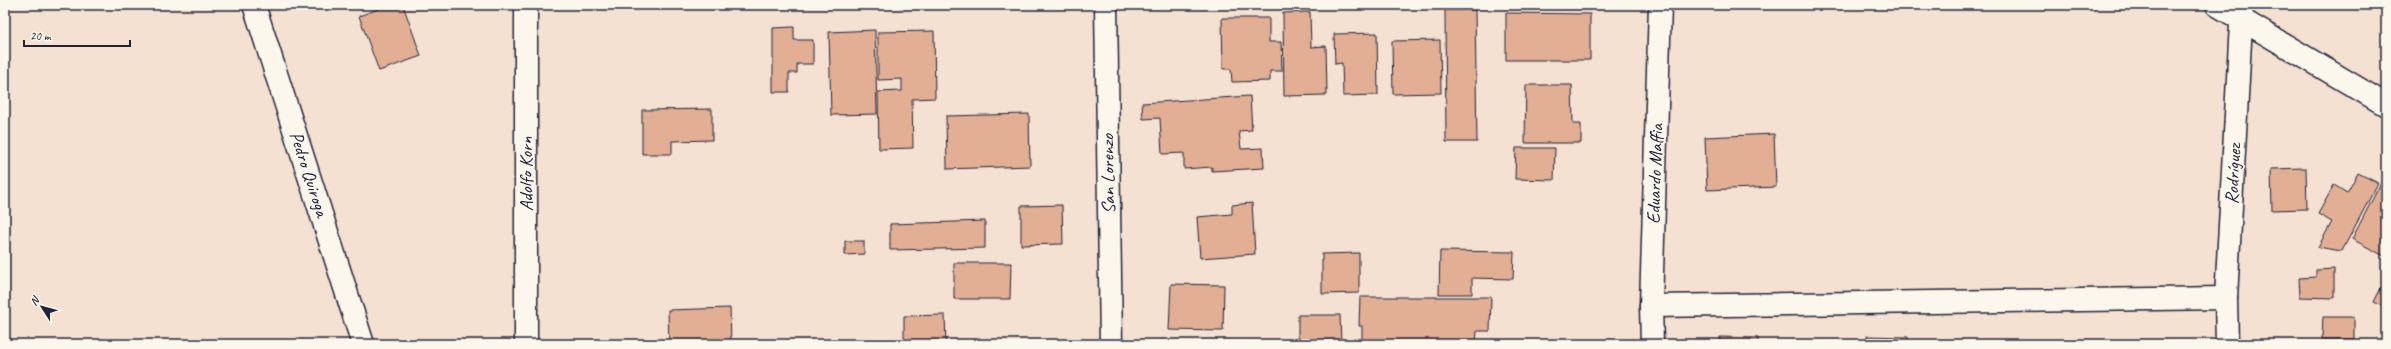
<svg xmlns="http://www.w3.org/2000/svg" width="2391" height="349" font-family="Caveat,sans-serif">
<rect width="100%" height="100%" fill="#f4e1d2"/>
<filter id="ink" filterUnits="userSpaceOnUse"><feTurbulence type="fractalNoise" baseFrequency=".025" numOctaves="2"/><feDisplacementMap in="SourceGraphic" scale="8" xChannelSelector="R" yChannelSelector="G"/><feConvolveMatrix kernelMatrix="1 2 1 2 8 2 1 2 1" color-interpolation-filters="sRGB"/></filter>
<g filter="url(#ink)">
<g fill="#e2af95" stroke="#22223b">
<polygon points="389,5 403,5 421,56 379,71 359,16"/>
<polygon points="1445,10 1475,10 1477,142 1446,142"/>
<polygon points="1310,12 1311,47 1326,46 1327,95 1284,96 1283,13"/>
<polygon points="1506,13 1590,14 1590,60 1506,60"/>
<polygon points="1222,18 1269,18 1269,42 1281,42 1282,71 1270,71 1270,81 1232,82 1231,69 1223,69"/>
<polygon points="794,27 794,40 813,40 813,64 797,64 797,73 789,73 789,92 773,92 773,28"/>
<polygon points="875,30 877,114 831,115 829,32"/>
<polygon points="934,31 935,98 912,99 913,148 879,149 878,92 902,91 902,79 878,80 878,32"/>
<polygon points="1377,33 1378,95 1343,96 1342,63 1335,64 1334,34"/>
<polygon points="1440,40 1441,93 1393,94 1392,41"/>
<polygon points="1526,85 1572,85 1573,124 1581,124 1581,143 1525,143"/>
<polygon points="1250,96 1252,130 1239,131 1241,149 1263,148 1264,168 1212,171 1212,167 1184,169 1184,153 1162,154 1160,118 1143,119 1142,103"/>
<polygon points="712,109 712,140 672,141 672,154 642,154 642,110"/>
<polygon points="1029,114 1030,166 947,169 946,116"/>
<polygon points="1774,134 1776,187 1707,190 1705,137"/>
<polygon points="1516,148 1555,148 1554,180 1515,179"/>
<polygon points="2306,168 2307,209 2272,210 2271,169"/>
<polygon points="2358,173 2378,183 2342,251 2318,247 2332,222 2318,214 2334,185 2347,193"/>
<polygon points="2383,179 2386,181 2386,257 2352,239"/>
<polygon points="1252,203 1255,254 1200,258 1197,217 1232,214 1232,205"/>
<polygon points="1062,205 1063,244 1021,245 1021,206"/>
<polygon points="985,221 985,248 890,250 890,224"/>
<polygon points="845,241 864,241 864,254 845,255"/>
<polygon points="1440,251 1514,252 1513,279 1472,278 1472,294 1439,294"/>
<polygon points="1359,253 1359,293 1322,294 1322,254"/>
<polygon points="954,263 1011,263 1010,299 954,299"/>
<polygon points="2334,269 2334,298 2300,297 2299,278 2316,277 2316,270"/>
<polygon points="2386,278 2386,308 2374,302"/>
<polygon points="1171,284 1224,285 1223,331 1169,330"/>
<polygon points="1360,297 1491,297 1490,331 1477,331 1476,344 1362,344 1362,326 1359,326"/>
<polygon points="730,308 731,344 669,344 668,310"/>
<polygon points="945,315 946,344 904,344 904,316"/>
<polygon points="1298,315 1340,315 1341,344 1298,344"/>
<polygon points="2323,317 2354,317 2354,339 2322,339"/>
<polygon points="1867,336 1908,337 1908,344 1867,344"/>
<polygon points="1720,337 1758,338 1758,344 1720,344"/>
</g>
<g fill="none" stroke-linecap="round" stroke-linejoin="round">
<g stroke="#22223b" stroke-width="25">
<g id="street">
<polyline points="254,5 363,344"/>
<polyline points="1106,5 1111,344"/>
<polyline points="2217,5 2386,105"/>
<polyline points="1651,306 2226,298"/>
<polyline points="526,344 526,5"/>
<polyline points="1652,344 1651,306 1660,5"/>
<polyline points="2227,344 2226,298 2242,5"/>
</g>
</g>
<use href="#street" stroke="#fbf7ec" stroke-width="22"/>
</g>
</g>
<g text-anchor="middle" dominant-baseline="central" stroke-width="3.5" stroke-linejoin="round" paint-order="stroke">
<g font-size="19" fill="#22223b" stroke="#fbf7ec">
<text transform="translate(309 174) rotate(72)">Pedro Quiroga</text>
<text transform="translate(526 174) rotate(-90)">Adolfo Korn</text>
<text transform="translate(1108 174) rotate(-91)">San Lorenzo</text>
<text transform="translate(1655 174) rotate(-88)">Eduardo Maffia</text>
<text transform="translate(2233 174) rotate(-87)">Rodríguez</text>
</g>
</g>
<rect width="2391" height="349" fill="none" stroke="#fbf7ec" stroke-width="20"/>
<rect x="10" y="10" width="2371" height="329" fill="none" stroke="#22223b" stroke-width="1.5" filter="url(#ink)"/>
<g transform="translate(42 307) rotate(306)" stroke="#fbf7ec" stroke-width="3" paint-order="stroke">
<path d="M0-3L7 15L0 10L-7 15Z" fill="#22223b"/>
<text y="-6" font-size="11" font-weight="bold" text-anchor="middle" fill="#22223b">N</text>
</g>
<path d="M24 40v6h106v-6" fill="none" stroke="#22223b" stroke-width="2"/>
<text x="30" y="40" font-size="12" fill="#22223b" stroke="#fbf7ec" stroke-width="3" paint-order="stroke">20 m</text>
</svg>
